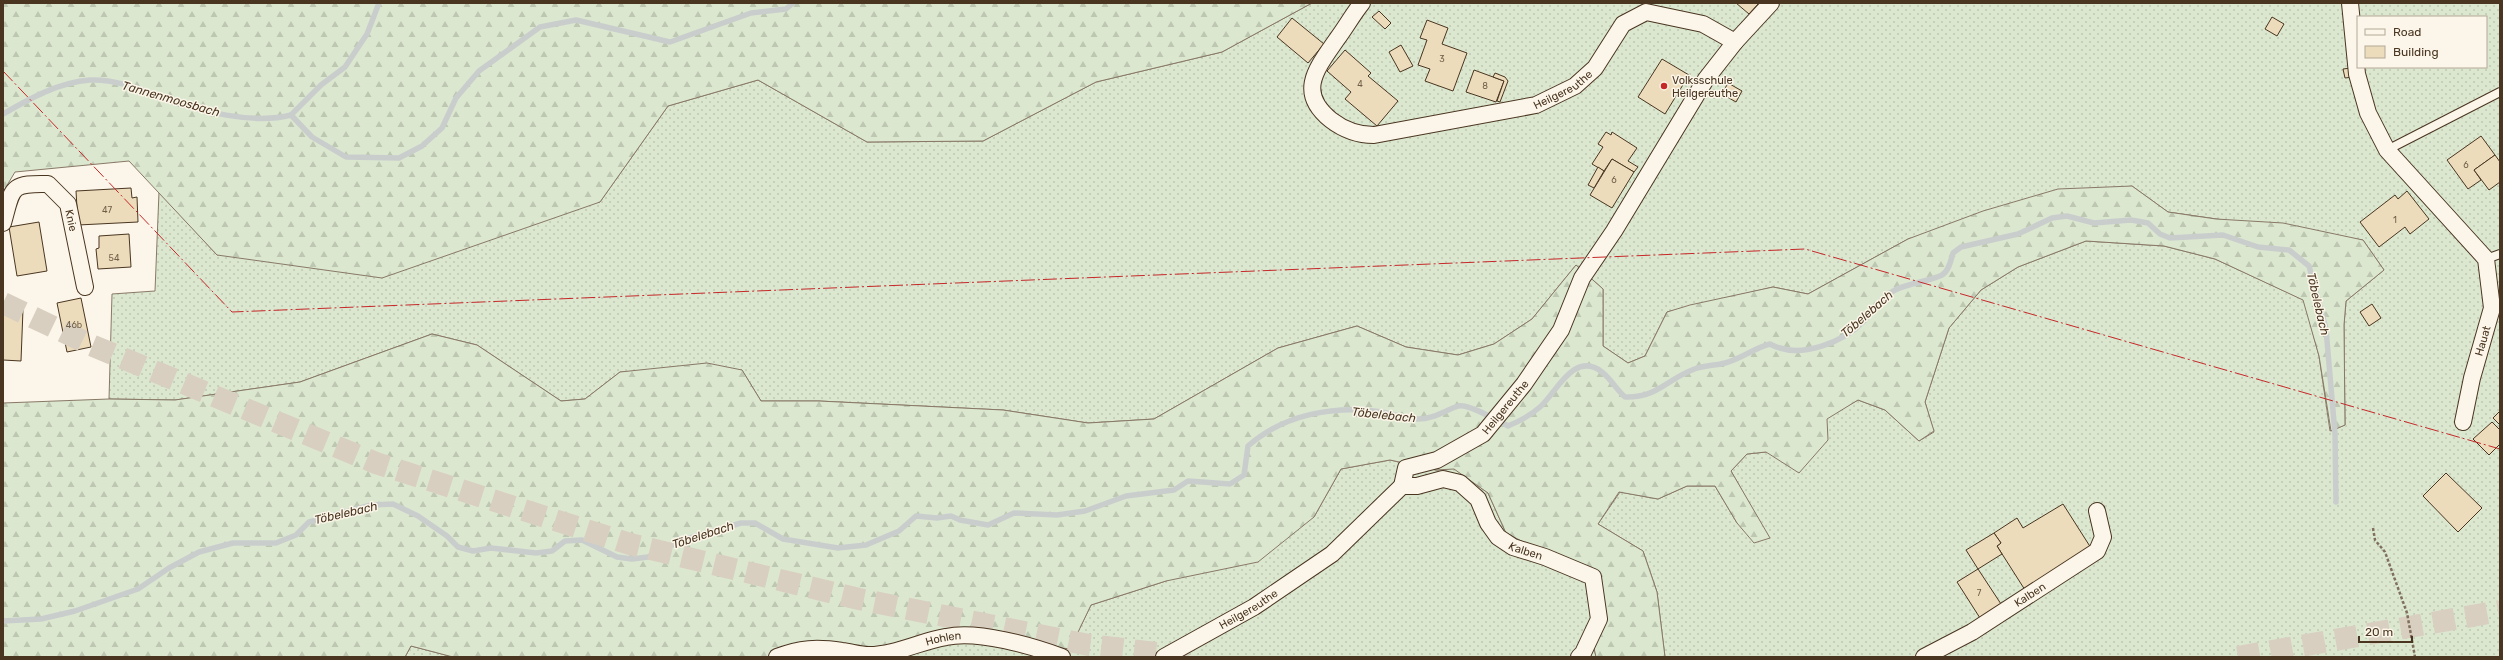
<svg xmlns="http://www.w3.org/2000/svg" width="2503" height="660" font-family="Rubik,sans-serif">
<defs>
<pattern id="grass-dots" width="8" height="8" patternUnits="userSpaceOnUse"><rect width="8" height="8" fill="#dce7d0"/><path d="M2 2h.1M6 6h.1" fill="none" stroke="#bec7b2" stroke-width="1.8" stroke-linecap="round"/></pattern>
<pattern id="forest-firs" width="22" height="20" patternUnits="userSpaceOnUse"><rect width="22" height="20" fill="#dce7d0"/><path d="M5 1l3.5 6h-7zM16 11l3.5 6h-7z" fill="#bec7b2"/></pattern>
</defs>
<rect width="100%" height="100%" fill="#fbf6e9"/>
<g fill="url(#grass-dots)" stroke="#887966" fill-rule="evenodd">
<path d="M 1312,3 L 2500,3 L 2500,657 L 1665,657 L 1657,592 L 1643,551 L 1598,524 L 1620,492 L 1658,499 L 1687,486 L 1715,486 L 1737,523 L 1769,538 L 1731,471 L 1747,454 L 1766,452 L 1858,400 L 1885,410 L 1919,441 L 1934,432 L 1925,402 L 1949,328 L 1981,290 L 2018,267 L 2086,241 L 2164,246 L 2215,259 L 2304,300 L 2319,356 L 2330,431 L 2345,425 L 2344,325 L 2346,301 L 2384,270 L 2363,240 L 2168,212 L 2132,186 L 1908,239 L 1808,294 L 1773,287 L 1667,312 L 1645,356 L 1628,363 L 1603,346 L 1603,289 L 1576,265 L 1532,319 L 1494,344 L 1458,355 L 1406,347 L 1357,326 L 1278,348 L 1154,419 L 1088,423 L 1003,410 L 819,401 L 761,401 L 742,370 L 620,372 L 585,399 L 561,401 L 477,345 L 432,334 L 300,382 L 175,400 L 109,399 L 112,294 L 155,291 L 159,192 L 217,255 L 600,202 L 668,106 L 758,80 L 867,142 L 983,141 L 1096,82 L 1222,52 ZM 2358,17 L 2486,17 L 2486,67 L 2358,67 Z"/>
<polygon points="1390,460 1436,470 1454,468 1488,493 1506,533 1596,572 1594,648 1596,657 791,657 939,631 1070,648 1091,605 1166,581 1314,517 1341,469"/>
<polygon points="411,646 453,657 405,657"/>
</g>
<g fill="url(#forest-firs)" stroke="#887966">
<polygon points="3,3 1312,3 1222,52 1096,82 983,141 867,142 758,80 668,106 600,202 382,278 217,255 129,161 15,172 3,192"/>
<polygon points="2132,186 2168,212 2216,219 2283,223 2363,240 2384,270 2346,301 2344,325 2345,425 2331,431 2319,356 2303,300 2215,259 2164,246 2086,241 2018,267 1981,290 1949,328 1925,402 1934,431 1919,441 1885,410 1858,400 1827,419 1828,440 1799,473 1766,452 1747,454 1731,471 1770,538 1754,543 1737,523 1715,486 1687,486 1658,499 1619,492 1598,524 1643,551 1657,592 1665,657 1596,657 1594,648 1596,572 1545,553 1506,533 1488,493 1454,469 1436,470 1390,460 1341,469 1314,517 1258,562 1166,581 1091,605 1070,649 939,631 879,650 791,657 453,657 411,646 405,657 3,657 3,403 109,399 175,400 300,382 432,334 477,345 561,401 585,399 620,372 707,363 742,370 761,401 819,401 1003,410 1088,423 1154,419 1278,348 1357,326 1406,347 1458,355 1494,344 1532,319 1576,265 1603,289 1603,346 1628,363 1645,356 1667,312 1690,305 1773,287 1808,294 1908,239 1983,211 2058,189"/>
</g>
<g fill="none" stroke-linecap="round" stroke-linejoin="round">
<g stroke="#c9cecd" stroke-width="5.5">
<path d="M 3,114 C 29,99 59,82 90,80 C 116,79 139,89 163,98 C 199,111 253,125 291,115 L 312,137 L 346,157 L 399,158 L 422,146 L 442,128 L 456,98 L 479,71 L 540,27 L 576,20 L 670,42 L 751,13 L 786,9 L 793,3"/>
<polyline points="291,115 321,85 345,67 367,34 379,3"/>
<path d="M 3,621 L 41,619 L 75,611 L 138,589 L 169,568 L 199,552 L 233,543 L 276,543 L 296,535 L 309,522 L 371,505 L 393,504 L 418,516 L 447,536 L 458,547 L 473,551 L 491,548 L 536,553 L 552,551 L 565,541 L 582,540 L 617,557 L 632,559 L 648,557 L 680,541 L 741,523 L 755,523 L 783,539 L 838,548 L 866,545 L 899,531 L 916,516 L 937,518 L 951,516 L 960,520 L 988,525 L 1014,513 L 1057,515 L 1085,511 L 1126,496 L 1174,490 L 1188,481 L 1230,484 L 1244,475 L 1248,446 C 1284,414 1335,405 1382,412 C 1394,414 1405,419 1418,419 C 1433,419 1444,411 1458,406 C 1468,403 1498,421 1508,426 C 1520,421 1530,416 1540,407 C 1556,393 1574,350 1602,372 C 1610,378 1617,390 1625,397 C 1656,398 1665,381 1692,370 C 1703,365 1714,366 1725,363 C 1741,359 1754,348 1770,344 C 1799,360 1843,343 1865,320 C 1875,309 1881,297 1895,290 C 1909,283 1931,281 1942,275 C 1949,271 1951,260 1953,253 L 1961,247 L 2018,234 L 2052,218 L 2067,216 L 2094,223 L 2131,220 L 2148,223 L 2160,234 L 2170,238 L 2223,235 L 2258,247 L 2289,250 L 2309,266 L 2326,329 L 2335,434 L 2336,502"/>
</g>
</g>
<g fill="#ecdcbc" stroke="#4a3520">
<polygon points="1736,3 1759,3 1749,14"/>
<polygon points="1379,11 1391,23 1385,29 1372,17"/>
<polygon points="2272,17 2284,24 2277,36 2265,29"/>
<polygon points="1292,18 1324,44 1308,63 1277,37"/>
<polygon points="1427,20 1448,28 1442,44 1467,53 1453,91 1425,81 1430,69 1418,65 1427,40 1420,38"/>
<polygon points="1401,45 1413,66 1400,72 1389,52"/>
<polygon points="1345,50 1371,73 1368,76 1398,101 1377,126 1345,99 1351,92 1327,71"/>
<polygon points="1662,59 1689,75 1665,114 1638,97"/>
<polygon points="2351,68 2353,77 2345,78 2343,69"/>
<polygon points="1474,70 1504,81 1496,102 1466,92"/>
<polygon points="1495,73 1505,77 1508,81 1500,102 1497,101 1504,81 1493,77"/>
<polygon points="1728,83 1742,91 1736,102 1722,94"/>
<polygon points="1606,132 1611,135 1612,132 1637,148 1628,161 1638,167 1634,172 1612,159 1604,171 1592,164 1603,147 1598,144"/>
<polygon points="2481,136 2495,155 2474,170 2481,180 2468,189 2447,160"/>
<polygon points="2495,155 2500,162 2500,182 2489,190 2474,170"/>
<polygon points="1612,159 1634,172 1612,208 1590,195"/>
<polygon points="1598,167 1604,171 1594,188 1588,185"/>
<polygon points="131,188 132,198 137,197 138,222 78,225 76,191"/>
<polygon points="2407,191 2429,219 2410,234 2405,227 2379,247 2360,222 2395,195 2398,199"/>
<polygon points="39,222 47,271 17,276 9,227"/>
<polygon points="129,234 131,267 98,269 96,249 99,248 99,236"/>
<polygon points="81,298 91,347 67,352 57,303"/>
<polygon points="2372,304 2381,318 2369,326 2360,312"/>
<polygon points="3,308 23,309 21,361 3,360"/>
<polygon points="2500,411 2500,425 2493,418"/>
<polygon points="2492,422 2500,430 2500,444 2489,455 2473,439"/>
<polygon points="2446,473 2482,508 2458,532 2423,496"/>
<polygon points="2063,504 2091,548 2025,590 1997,546 2001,543 1994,533 2017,518 2023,528"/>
<polygon points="1994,533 2001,543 1997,546 2002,554 1978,569 1966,550"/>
<polygon points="1978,569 2001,604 1980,618 1957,582"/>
</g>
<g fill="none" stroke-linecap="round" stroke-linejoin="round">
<g stroke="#d8cfc1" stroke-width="22" stroke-dasharray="22 11" stroke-linecap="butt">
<polyline points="3,303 91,345 376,463 630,544 859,599 1089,645 1191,657"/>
<polyline points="2238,657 2500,611"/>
</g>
<g stroke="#4a3520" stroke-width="10">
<g id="lane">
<polyline points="2387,150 2500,92"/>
<polyline points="2486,259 2500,254"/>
</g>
</g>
<g stroke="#4a3520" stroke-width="18">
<g id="street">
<path id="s1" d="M 1362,3 C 1353,14 1346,27 1337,39 C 1317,68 1296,92 1331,120 C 1344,130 1358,135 1374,135 L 1536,105 L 1575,86 L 1595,68 L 1623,24 L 1646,12 L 1703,24 L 1735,42"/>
<polyline points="2350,3 2357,74 2368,113 2387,150 2486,259 2492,308 2472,378 2463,422"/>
<path id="s2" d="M 3,223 C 13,188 9,183 48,184 L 68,204 L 85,287"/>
<path id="s3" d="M 1402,486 L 1417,486 L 1443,479 L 1460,483 L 1478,499 L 1488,523 L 1498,537 L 1513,547 L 1545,557 L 1593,577 L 1599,619 L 1583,653 L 1579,657"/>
<path id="s4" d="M 777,657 C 800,648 817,647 842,651 C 851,652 860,655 869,655 C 895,655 921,641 946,637 C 978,630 1032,646 1062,657"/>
<path id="s5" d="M 1164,657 L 1254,607 L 1332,554 L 1402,486 L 1406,468 L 1437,460 L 1483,434 L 1524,384 L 1561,330 L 1582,278 L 1614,231 L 1706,79 L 1735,42 L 1771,3"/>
<path id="s6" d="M 1924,657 L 1972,632 L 2097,551 L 2103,537 L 2097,511"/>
</g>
</g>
<polyline stroke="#7f6f5c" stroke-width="2.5" stroke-dasharray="3 2" stroke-linecap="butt" points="2373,528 2375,540 2385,552 2407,613 2415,657"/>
<use href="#lane" stroke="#fbf6e9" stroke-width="8"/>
<use href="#street" stroke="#fbf6e9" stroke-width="16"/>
<polyline stroke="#c62828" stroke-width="1" stroke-dasharray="14 3 2 3" stroke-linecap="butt" points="3,71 232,312 1805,249 2500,449"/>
</g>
<circle fill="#c62828" stroke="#fbf6e9" stroke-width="1.5" cx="1664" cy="86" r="4"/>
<g text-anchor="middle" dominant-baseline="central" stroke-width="3" stroke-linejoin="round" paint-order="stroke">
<g font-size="9" fill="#725f47">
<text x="1442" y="59">3</text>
<text x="1360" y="84">4</text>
<text x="1485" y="86">8</text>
<text x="2466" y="165">6</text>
<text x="1614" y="180">6</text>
<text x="107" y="210">47</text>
<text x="2395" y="220">1</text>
<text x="114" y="258">54</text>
<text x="74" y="325">46b</text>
<text x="1979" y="593">7</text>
</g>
<g font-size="11" fill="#4a3520" stroke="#fbf6e9" text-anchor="start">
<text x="1672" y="80">Volksschule<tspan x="1672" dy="13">Heilgereuthe</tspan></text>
</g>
<g font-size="11" fill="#4a3520" stroke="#fbf6e9">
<text stroke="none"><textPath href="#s1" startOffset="380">Heilgereuthe</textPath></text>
<text stroke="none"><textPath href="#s2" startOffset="115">Knie</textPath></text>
<text transform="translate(2483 341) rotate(-74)">Hauat</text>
<text stroke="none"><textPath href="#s5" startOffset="433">Heilgereuthe</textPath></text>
<text stroke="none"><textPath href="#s3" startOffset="158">Kalben</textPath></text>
<text stroke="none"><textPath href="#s6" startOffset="123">Kalben</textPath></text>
<text stroke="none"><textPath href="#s5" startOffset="97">Heilgereuthe</textPath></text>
<text stroke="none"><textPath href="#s4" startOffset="170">Hohlen</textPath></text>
</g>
<g font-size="12" font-style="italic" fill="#4a3520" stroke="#fbf6e9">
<text transform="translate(171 99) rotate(16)">Tannenmoosbach</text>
<text transform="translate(2318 304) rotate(77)">Töbelebach</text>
<text transform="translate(1867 314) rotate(-41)">Töbelebach</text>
<text transform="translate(1384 415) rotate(6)">Töbelebach</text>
<text transform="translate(346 513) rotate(-13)">Töbelebach</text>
<text transform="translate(703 535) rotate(-18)">Töbelebach</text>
</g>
</g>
<rect width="2503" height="660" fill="none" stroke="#4a3520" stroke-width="8"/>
<rect x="2357" y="16" width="130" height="52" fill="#fbf6e9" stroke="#b4a999"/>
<rect x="2365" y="29" width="20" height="6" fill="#fbf6e9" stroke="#b4a999"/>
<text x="2393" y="36" font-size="12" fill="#4a3520">Road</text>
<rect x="2365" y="46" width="20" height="12" fill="#ecdcbc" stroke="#b4a999"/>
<text x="2393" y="56" font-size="12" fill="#4a3520">Building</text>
<path d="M2359 636v6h53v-6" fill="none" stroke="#4a3520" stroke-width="2"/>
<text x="2365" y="636" font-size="12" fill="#4a3520" stroke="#fbf6e9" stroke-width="3" paint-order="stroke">20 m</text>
</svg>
